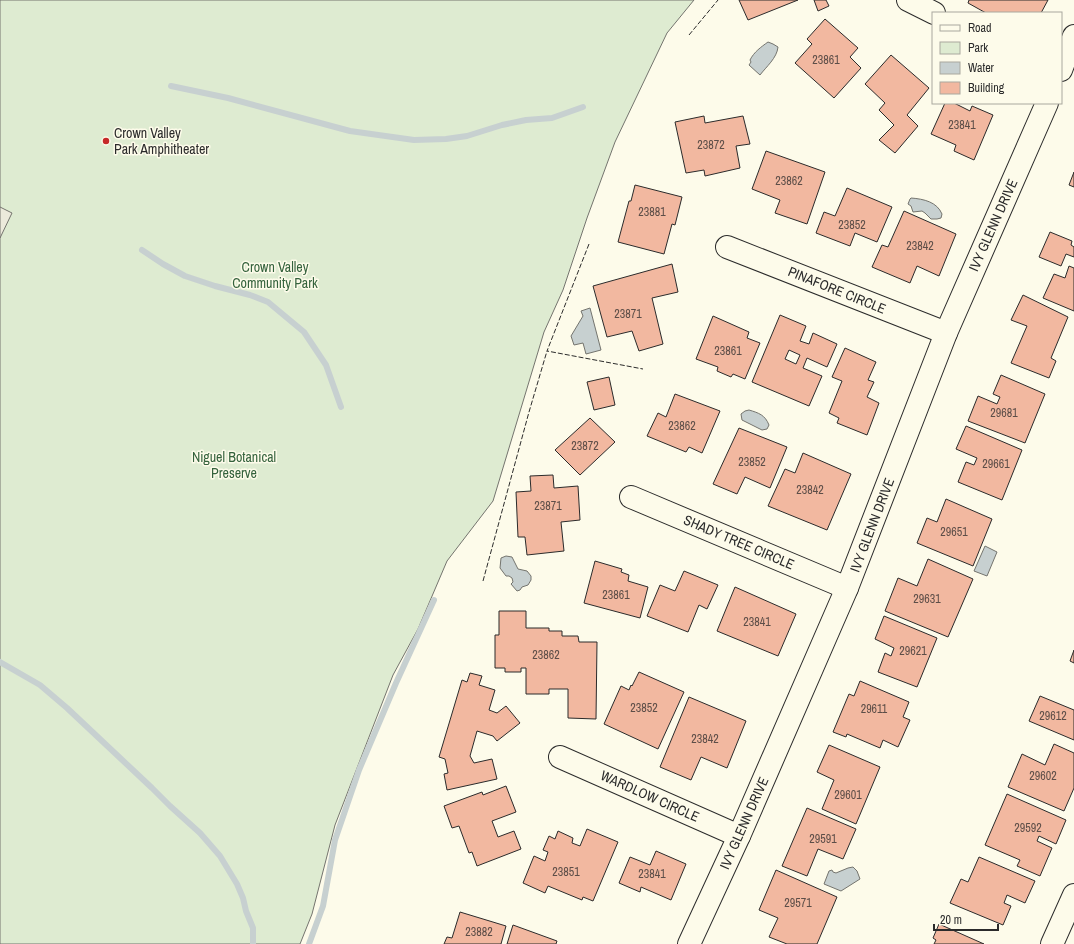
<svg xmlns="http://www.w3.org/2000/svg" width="1074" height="944" font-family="'Archivo Narrow',sans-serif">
<rect width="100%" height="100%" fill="#fdfbea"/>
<polygon fill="#deebd1" stroke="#74746e" points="0,0 694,0 667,33 615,142 587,218 563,290 544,332 493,501 447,561 418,629 393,675 335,825 312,914 300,944 0,944"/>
<polygon fill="#eceadb" stroke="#74746e" points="0,207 12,213 0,238"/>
<g fill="#c7d0d0" stroke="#74746e">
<path d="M 768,42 L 773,44 L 778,47 C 777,58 766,67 760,75 L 749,65 L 751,62 L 750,60 C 754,52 761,47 768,42 Z"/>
<path d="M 911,198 C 924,199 937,202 942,214 L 941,218 L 937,219 L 931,219 L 925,213 L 922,211 L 913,212 L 911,206 L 908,204 L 910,199 Z"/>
<polygon points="590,308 601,350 586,354 583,343 574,345 571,336 583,316 581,311"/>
<path d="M 749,410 C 759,413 765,415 769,425 L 767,429 L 762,430 L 742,420 L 741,414 L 745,411 Z"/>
<polygon points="985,546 997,552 987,576 974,571"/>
<polygon points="506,556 512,557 518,569 527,571 531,576 531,580 528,585 522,587 520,590 517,591 511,584 513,582 512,578 509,576 506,576 500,568 501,558"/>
<polygon points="853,867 857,871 860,879 841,891 824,884 829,871 832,870 833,872 836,873 848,868"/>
</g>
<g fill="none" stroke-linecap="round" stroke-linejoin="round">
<g stroke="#c7d0d0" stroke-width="6">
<polyline points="171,86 228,98 350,131 414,140 446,139 467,136 502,125 526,120 552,118 583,107"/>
<polyline points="142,250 163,264 185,276 215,286 250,295 268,302 304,332 326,365 341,407"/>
<polyline points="0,662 40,685 67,708 152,788 170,806 200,833 220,856 237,884 243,898 246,911 253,928 253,944"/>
<polyline points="309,944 323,906 335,840 359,770 396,683 434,600"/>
</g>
</g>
<g fill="#f2b8a0" stroke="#2b2b2b" fill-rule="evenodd">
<polygon points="739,0 798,0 748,20"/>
<polygon points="814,0 826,0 829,6 818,11"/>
<polygon points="969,0 1048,0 1041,13 986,13 968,3"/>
<polygon points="825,19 858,48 850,57 861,68 834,98 795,63 812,44 807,39"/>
<polygon points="891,55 929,88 907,115 918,126 895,153 879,140 894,125 879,110 885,103 865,84"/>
<polygon points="945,103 954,103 970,111 972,106 993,115 974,160 954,151 956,145 931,134"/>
<polygon points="704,116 705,123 743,116 750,144 736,146 740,168 705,176 704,170 686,173 675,122"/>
<polygon points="766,151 825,172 807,224 775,213 780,200 752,189"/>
<polygon points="1074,172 1074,187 1069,185"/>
<polygon points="635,185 682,197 675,225 672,224 664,254 618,242 629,201 631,201"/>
<polygon points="847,188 892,207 877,242 855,233 850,246 816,233 824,212 835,216"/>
<polygon points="904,211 956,234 939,276 917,266 910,283 872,267 882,245 888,247"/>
<polygon points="1050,232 1072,241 1071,245 1074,247 1074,257 1066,254 1061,266 1039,257"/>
<polygon points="672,264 678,292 652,298 663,344 639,351 632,331 607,337 593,286"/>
<polygon points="1069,266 1074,268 1074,311 1043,298 1054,274 1065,278"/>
<polygon points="1023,295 1068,317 1051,358 1056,361 1049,378 1011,363 1027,326 1011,320"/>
<path d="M 780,315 L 806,326 L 800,341 L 809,344 L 813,333 L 837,344 L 827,367 L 807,358 L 803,368 L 822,376 L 809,406 L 752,382 ZM 789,350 L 800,355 L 796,364 L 785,359 Z"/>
<polygon points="713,316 749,332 747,338 760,343 745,379 733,374 731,377 717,371 718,367 696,359"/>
<polygon points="845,348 876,362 868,380 874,382 867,397 879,403 867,435 837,423 839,418 829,413 842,381 832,377"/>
<polygon points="1001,375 1045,394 1025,443 968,421 978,396 997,404 1000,397 993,394"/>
<polygon points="609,377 615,405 594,410 587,382"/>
<polygon points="675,394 720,411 702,453 689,447 686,452 647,436 658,413 666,417"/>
<polygon points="590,418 615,442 580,475 555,450"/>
<polygon points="966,426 1022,450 1002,500 958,482 966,462 974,465 977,458 956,449"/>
<polygon points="739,428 787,447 770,488 745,477 737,494 713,484"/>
<polygon points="803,453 851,474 827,530 768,506 785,469 795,473"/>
<polygon points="553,475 554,488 578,486 580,520 561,522 564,551 527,555 525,537 518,537 516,492 531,491 530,476"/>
<polygon points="946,499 992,519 973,566 917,543 927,518 937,522"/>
<polygon points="928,559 973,579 948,637 885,611 898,578 917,586"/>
<polygon points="595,561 622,569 621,572 629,575 628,581 648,587 640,618 584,603"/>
<polygon points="684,571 718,585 707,609 699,605 688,632 647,616 660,585 675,591"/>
<polygon points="735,587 796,614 778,656 717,631"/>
<polygon points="499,611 526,611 526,628 549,628 549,631 562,631 562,636 578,636 579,642 597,642 596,719 568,718 568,689 549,689 549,694 526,694 526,668 521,668 521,672 505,672 505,668 495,668 495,635 499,635"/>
<polygon points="884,616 937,638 917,687 878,672 885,653 891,656 894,648 875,639"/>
<polygon points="1074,650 1074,663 1070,661"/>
<polygon points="639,672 684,692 658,749 604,724 621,686 629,690 631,685 632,686"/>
<polygon points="470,673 482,676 479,685 495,690 489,710 497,713 506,706 520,723 497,741 493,736 477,731 470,756 474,763 492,759 497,779 447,790 444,774 448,773 445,759 439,757 462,680 467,682"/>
<polygon points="860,681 909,702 903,717 910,720 898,747 883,740 880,748 847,734 846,737 833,732 849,694 854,696"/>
<polygon points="1040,696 1074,710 1074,740 1029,721"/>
<polygon points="689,697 746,721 727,768 701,757 691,780 660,767"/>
<polygon points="1054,744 1074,753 1074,788 1064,811 1008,787 1022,754 1045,765"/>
<polygon points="829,745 880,767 856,824 822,809 834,780 817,772"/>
<polygon points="506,786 516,812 492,821 498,837 514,831 521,849 477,866 472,852 469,853 459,826 452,828 444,806 482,792 483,795"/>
<polygon points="1007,794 1066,820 1056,844 1039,836 1037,841 1052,848 1040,876 1017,866 1020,860 985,845"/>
<polygon points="807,808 856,829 843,859 818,849 807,876 782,866"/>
<polygon points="587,829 618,842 593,901 583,897 582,900 548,886 545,893 523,883 534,856 545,861 548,852 543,850 549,836 555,839 558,831 573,838 572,843 580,846"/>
<polygon points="656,851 686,864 671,900 641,887 640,892 619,883 630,857 650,865"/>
<polygon points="979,857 1035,881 1025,903 1007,895 1004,903 1011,906 1003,925 950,903 961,879 968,882"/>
<polygon points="776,870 837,897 817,944 787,944 769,937 778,918 759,910"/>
<polygon points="460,912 506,926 501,944 444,944 447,937 452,938"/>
<polygon points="939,924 984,944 934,944 936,940 933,938"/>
<polygon points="513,925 557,941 556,944 507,944"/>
</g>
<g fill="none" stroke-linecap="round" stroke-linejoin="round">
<g stroke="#2b2b2b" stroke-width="24">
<g id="minor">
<polyline points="908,0 934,13"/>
<polyline points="1061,70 1074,36"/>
<polyline points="727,247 946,333"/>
<polyline points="631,497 847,588"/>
<polyline points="560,757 739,836"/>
<polyline points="689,944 739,836 847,588 946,333 1047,103"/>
<polyline points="1052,944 1074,895"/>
</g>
</g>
<use href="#minor" stroke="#fdfbea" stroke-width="22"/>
<g stroke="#2b2b2b" stroke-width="1" stroke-dasharray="5 2" stroke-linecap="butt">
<polyline points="689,35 718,0"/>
<polyline points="589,244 547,351 643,369"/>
<polyline points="483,581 529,412 547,351"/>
</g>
</g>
<circle fill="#c62828" stroke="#fdfbea" stroke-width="1.5" cx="106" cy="141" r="4"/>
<g text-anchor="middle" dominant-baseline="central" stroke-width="3" stroke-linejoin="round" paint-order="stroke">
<g font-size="12" fill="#5d4e48">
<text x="826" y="60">23861</text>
<text x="962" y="125">23841</text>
<text x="711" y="145">23872</text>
<text x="789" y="181">23862</text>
<text x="652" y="212">23881</text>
<text x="852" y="225">23852</text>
<text x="920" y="246">23842</text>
<text x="628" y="314">23871</text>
<text x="728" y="351">23861</text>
<text x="1004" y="413">29681</text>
<text x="682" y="426">23862</text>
<text x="585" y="446">23872</text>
<text x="752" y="462">23852</text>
<text x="996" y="464">29661</text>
<text x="810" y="490">23842</text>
<text x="548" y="506">23871</text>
<text x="954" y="532">29651</text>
<text x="616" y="595">23861</text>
<text x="927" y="599">29631</text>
<text x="757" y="622">23841</text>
<text x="913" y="651">29621</text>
<text x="546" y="655">23862</text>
<text x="644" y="708">23852</text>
<text x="874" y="709">29611</text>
<text x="1053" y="716">29612</text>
<text x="705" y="739">23842</text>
<text x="1043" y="776">29602</text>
<text x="848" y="795">29601</text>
<text x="1028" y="828">29592</text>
<text x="823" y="839">29591</text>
<text x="566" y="872">23851</text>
<text x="652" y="874">23841</text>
<text x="798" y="903">29571</text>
<text x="479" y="932">23882</text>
</g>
<g font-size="14" fill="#2b2b2b" stroke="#fdfbea" text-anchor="start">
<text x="114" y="133">Crown Valley<tspan x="114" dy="16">Park Amphitheater</tspan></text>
</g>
<g font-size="14" fill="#2b2b2b" stroke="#fdfbea">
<text transform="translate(993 225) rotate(-66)">IVY GLENN DRIVE</text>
<text transform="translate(837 290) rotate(22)">PINAFORE CIRCLE</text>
<text transform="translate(872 525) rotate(-69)">IVY GLENN DRIVE</text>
<text transform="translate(739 542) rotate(23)">SHADY TREE CIRCLE</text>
<text transform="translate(650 796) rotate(24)">WARDLOW CIRCLE</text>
<text transform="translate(744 823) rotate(-66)">IVY GLENN DRIVE</text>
</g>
<g font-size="14" fill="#34623c" stroke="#fdfbea">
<text x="275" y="267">Crown Valley<tspan x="275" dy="16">Community Park</tspan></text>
<text x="234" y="457">Niguel Botanical<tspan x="234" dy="16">Preserve</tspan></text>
</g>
</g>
<rect x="932" y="12" width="130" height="92" fill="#fdfbea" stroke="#a9a89e"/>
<rect x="940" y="25" width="20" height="6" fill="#fdfbea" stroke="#a9a89e"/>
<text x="968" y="32" font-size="12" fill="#2b2b2b">Road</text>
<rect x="940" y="42" width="20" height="12" fill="#deebd1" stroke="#a9a89e"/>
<text x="968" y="52" font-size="12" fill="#2b2b2b">Park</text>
<rect x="940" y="62" width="20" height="12" fill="#c7d0d0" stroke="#a9a89e"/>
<text x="968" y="72" font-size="12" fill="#2b2b2b">Water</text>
<rect x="940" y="82" width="20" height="12" fill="#f2b8a0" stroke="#a9a89e"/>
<text x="968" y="92" font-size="12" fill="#2b2b2b">Building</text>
<path d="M934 924v6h64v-6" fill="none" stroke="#2b2b2b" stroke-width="2"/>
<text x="940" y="924" font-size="12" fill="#2b2b2b" stroke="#fdfbea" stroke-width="3" paint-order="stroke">20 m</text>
</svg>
